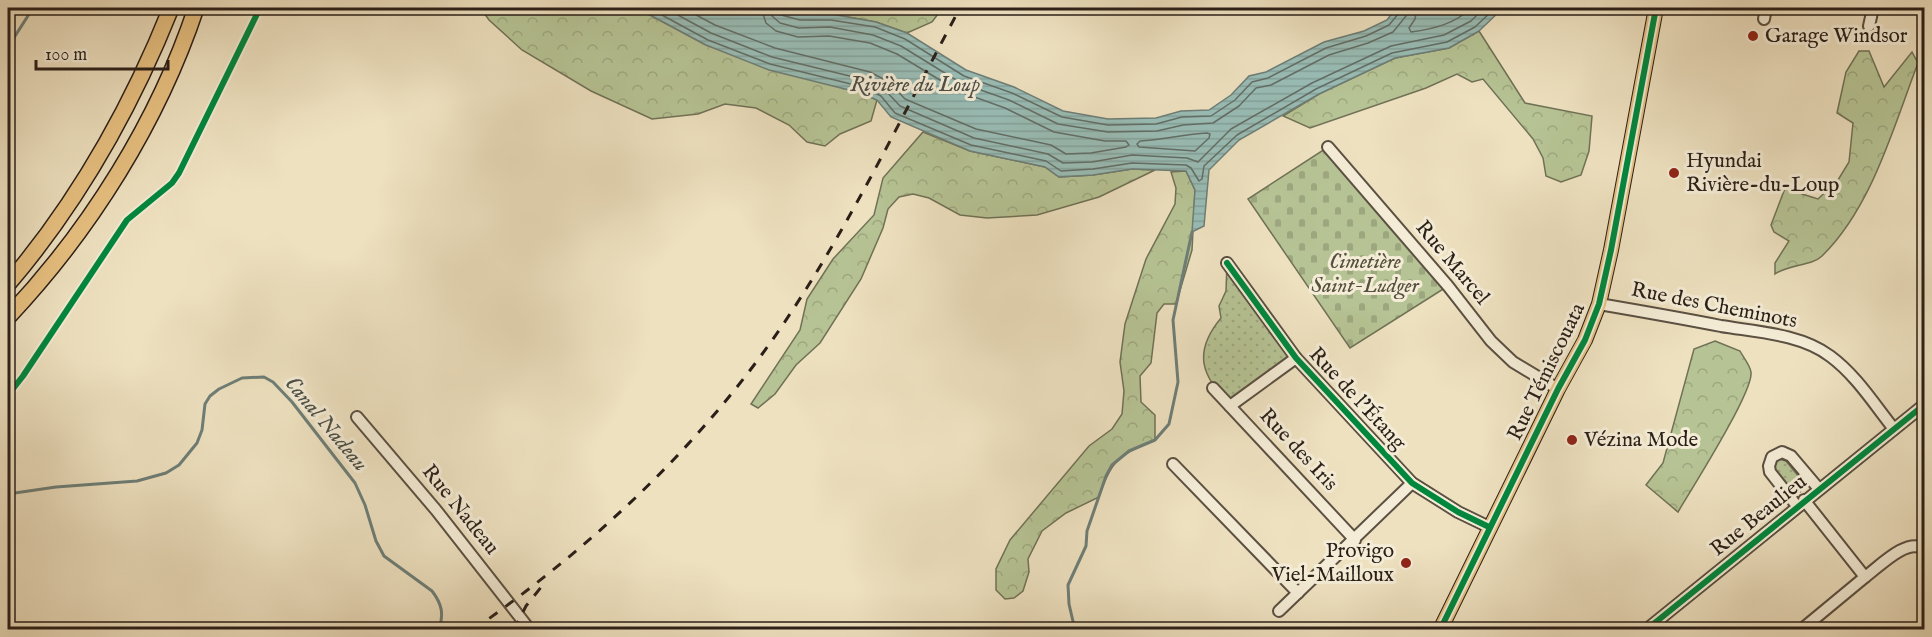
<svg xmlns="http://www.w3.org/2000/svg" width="1932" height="637" font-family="'IM FELL English',serif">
<defs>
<pattern id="grass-dots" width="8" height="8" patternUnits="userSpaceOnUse" patternTransform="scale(1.5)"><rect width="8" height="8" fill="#b6c394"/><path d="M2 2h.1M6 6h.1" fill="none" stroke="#9da77f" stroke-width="1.8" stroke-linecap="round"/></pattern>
<pattern id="forest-crowns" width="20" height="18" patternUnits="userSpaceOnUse" patternTransform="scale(1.5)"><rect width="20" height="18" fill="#b6c394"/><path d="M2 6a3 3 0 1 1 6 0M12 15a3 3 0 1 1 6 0" fill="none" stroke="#9da77f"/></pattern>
<pattern id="cemetery-stones" width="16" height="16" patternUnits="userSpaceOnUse" patternTransform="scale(1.5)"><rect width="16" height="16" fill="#b6c394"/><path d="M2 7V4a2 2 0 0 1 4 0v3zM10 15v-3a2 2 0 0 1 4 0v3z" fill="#9da77f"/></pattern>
<pattern id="water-rules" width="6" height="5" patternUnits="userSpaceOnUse" patternTransform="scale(1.5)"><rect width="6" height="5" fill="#99bdb6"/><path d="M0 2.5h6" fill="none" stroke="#84a29c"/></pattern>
</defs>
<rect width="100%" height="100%" fill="#eee1c0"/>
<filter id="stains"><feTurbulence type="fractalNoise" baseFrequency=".00333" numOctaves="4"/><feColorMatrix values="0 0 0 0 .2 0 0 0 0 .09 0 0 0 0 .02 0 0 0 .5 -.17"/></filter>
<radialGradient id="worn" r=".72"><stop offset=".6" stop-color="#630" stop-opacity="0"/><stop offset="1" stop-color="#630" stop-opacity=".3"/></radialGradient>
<g fill="url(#grass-dots)" stroke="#707156" stroke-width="1.5">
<path d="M 1227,263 L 1296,358 L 1230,406 C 1202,376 1192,353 1221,318 L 1219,306 L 1226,291 Z"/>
<polygon points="1779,459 1786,461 1804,483 1803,488 1800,492 1793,492 1775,469 1775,463"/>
</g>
<g fill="url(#forest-crowns)" stroke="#707156" stroke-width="1.5">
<polygon points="485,8 637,8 706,45 861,93 877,100 871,121 840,134 825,146 807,142 789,125 756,108 725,104 698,114 652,119 591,91 522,50 489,20 484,13"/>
<polygon points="772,8 931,8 938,14 932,22 907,33 876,22 831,14 801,14"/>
<polygon points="1479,31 1525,103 1592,116 1589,151 1581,175 1561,182 1546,176 1543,158 1533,139 1483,79 1472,82 1457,74 1426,88 1310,128 1283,116 1319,94 1395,58 1449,48"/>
<path d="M 1859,51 L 1869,51 L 1884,87 L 1912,52 L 1918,63 C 1893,128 1872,207 1822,256 C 1812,266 1789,264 1775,274 L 1775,263 L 1789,241 L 1774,232 L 1771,225 L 1787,183 L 1802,194 L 1818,199 L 1838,180 L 1849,162 L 1853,123 L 1837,113 L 1846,72 Z"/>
<polygon points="923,132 970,151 1045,167 1059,177 1093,175 1132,169 1155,170 1099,197 1037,215 987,218 960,215 929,198 913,194 899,197 888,209 883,228 861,279 820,343 796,365 775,394 758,408 751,404 800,330 807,299 833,259 874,215 883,178"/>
<path d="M 1186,171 L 1195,190 L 1192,250 L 1176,304 L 1164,304 L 1157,313 L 1151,363 L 1140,376 L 1141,402 L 1155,415 L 1155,440 C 1119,455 1111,460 1099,497 L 1066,513 L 1042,531 L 1028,559 L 1029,572 L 1023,591 L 1014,598 L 1005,599 L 996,590 L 996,569 L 1010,540 L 1089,446 L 1112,429 L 1122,414 L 1124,391 L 1120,362 L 1125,324 L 1146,259 L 1175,204 L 1176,188 L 1171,172 Z"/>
<path d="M 1715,341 L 1740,351 C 1743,357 1750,365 1751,372 C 1754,391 1691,490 1678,512 L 1646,485 L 1663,463 L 1694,349 Z"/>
</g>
<polygon fill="url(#cemetery-stones)" stroke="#707156" stroke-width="1.5" points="1328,147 1448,286 1350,348 1248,199"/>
<polygon fill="url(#water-rules)" stroke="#6d7e77" stroke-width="1.5" points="637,8 772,8 801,14 831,14 876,22 907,33 966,70 1014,87 1063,111 1108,119 1156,118 1181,111 1209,110 1231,95 1249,76 1266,72 1324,42 1364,31 1387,20 1396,8 1503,8 1479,31 1449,48 1395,58 1319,94 1239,140 1209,170 1204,226 1192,232 1195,190 1186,171 1132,169 1093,175 1059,177 1045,167 970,151 891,117 877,100 861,93 769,70 706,45"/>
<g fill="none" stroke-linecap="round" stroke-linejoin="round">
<g stroke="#626e67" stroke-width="1.5">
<polyline points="649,8 708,40 770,64 863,87 881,96 895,113 971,145 1046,161 1061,171 1093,169 1132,163 1186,165 1191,168 1199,181 1202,179 1204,166 1237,135 1316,89 1392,53 1447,42 1475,27 1495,8"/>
<polyline points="665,8 711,33 772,57 866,80 885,90 900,106 974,138 1048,154 1063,163 1092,162 1132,155 1187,158 1198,162 1231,129 1312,83 1391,46 1444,35 1471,21 1484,8"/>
<polyline points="683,8 715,25 775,48 870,72 889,82 905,99 976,129 1051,145 1066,154 1091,153 1126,147 1129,145 1126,141 1105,141 1054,132 1005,108 958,91 897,54 870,43 829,36 798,37 776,31 766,23 761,8"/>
<polyline points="770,8 772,16 780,23 799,28 830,27 873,35 901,46 961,83 1009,100 1058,124 1108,132 1157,131 1183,125 1213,123 1239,106 1256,88 1271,85 1329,55 1368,43 1393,32 1406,16 1408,8"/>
<polyline points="778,8 781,15 800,20 831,20 875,27 905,39 964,76 1012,93 1062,117 1108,125 1156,124 1182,117 1211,116 1235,100 1252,82 1268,78 1326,48 1366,36 1389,25 1399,13 1400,8"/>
<path d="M 1417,8 L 1415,19 L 1409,28 L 1411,32 C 1433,29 1455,24 1471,8"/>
<path d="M 1207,133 L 1210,134 L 1209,138 L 1195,151 L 1139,147 L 1137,144 L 1140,141 C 1163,140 1184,134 1207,133 Z"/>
</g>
<g stroke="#6d7e77" stroke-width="3">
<polyline points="8,47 33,8"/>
<path d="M 8,494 L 56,487 L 137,481 L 166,473 L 179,465 L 197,443 L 202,430 L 205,404 L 210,396 L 219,389 L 242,378 L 264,377 L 273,382 L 292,402 L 355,483 L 365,505 L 376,541 L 384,556 L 432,591 C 442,604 444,614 439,630"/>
<polyline points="1075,630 1069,604 1068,585 1086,546 1087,531 1106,476 1112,465 1129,451 1155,440 1169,424 1178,382 1173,320 1192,232"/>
</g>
<g stroke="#5b5042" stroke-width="14">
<g id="minor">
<polyline points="1764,19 1766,8"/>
<polyline points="1869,26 1873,8"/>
<polyline points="1328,147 1448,286 1491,341 1513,362 1558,389"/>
<polyline points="1227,263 1296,358 1412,483 1458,512 1489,527"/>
<path d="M 1599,304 C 1640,311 1680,318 1721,326 C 1757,332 1801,334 1830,356 C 1856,375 1874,404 1894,429"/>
<polyline points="1213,388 1355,540"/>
<polyline points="1230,406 1296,358"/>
<polyline points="357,417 436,510 530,630"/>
<polyline points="1173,464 1298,593"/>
<polyline points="1797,506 1770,472 1769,466 1772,457 1782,452 1791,456 1819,489"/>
<path d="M 1865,577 C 1879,567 1907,537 1924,549"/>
<polyline points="1279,611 1412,483"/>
<polyline points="1646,630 1924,405"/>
<polyline points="1801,630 1865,577 1804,500"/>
</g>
</g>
<g stroke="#2a1f18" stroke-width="16">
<polyline id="major" points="1440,630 1558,389 1585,340 1599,304 1611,250 1656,8"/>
</g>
<g stroke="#2a1f18" stroke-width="18">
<g id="highway">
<path d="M 8,284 C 78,202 131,108 171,8"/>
<path d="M 8,317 C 90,230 158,122 196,8"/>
</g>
</g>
<use href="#minor" stroke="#f4ecd6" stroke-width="10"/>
<use href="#major" stroke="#e7c080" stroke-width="14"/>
<use href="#highway" stroke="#e7c080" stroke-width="15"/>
<g stroke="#2a1f18" stroke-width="3" stroke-dasharray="10 10" stroke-linecap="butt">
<path d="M 473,630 C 597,543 707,440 790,314 C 854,217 905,110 960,8"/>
<polyline points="514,630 526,606 542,586"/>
</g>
<g stroke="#f4ecd6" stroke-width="10">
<g id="cycleway">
<polyline points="1227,263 1296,358 1412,483 1458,512 1489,527"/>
<polyline points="8,395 23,376 127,220 172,183 179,173 260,8"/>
<polyline points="1440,630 1558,389 1585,340 1599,304 1611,250 1656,8"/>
<polyline points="1646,630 1924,405"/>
</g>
</g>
<use href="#cycleway" stroke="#00873e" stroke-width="6"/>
</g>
<g fill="#8f2418" stroke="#f4ecd6" stroke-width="2">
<circle cx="1753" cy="36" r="6"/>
<circle cx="1674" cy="173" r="6"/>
<circle cx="1572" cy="440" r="6"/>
<circle cx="1406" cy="563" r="6"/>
</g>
<g text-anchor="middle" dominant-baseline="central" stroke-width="6" stroke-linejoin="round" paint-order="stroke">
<g font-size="21" fill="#2a1f18" stroke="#f4ecd6" text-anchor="start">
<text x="1765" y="36">Garage Windsor</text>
<text x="1686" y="161">Hyundai<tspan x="1686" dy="24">Rivière-du-Loup</tspan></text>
<text x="1584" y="440">Vézina Mode</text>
<text x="1394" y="551" text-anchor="end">Provigo<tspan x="1394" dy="24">Viel-Mailloux</tspan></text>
</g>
<g font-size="21" font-style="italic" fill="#54503d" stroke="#f4ecd6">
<text x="1365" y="262">Cimetière<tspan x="1365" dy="24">Saint-Ludger</tspan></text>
</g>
<g font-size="21" fill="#2a1f18" stroke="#f4ecd6">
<text transform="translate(1452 263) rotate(50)">Rue Marcel</text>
<text transform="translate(1714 306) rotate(11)">Rue des Cheminots</text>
<text transform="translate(1547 372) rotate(-64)">Rue Témiscouata</text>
<text transform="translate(1357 399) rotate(47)">Rue de l'Étang</text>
<text transform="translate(1298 450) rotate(47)">Rue des Iris</text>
<text transform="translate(460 510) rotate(51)">Rue Nadeau</text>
<text transform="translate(1759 516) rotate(-39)">Rue Beaulieu</text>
</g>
<g font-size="22" font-style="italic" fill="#4b4e47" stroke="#f4ecd6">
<text x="915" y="85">Rivière du Loup</text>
<text transform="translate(326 424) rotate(50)">Canal Nadeau</text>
</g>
</g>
<rect width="1932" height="637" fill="none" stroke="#eee1c0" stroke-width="30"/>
<rect x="9" y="9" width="1914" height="619" fill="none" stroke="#2a1f18" stroke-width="3"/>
<rect x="15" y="15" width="1902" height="607" fill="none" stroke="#2a1f18" stroke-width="1.5"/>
<path d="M36 60v9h132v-9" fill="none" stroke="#2a1f18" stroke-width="3"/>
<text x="45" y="60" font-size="18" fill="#2a1f18" stroke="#f4ecd6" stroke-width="4.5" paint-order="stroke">100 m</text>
<rect width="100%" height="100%" filter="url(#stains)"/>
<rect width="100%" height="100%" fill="url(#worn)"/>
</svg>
